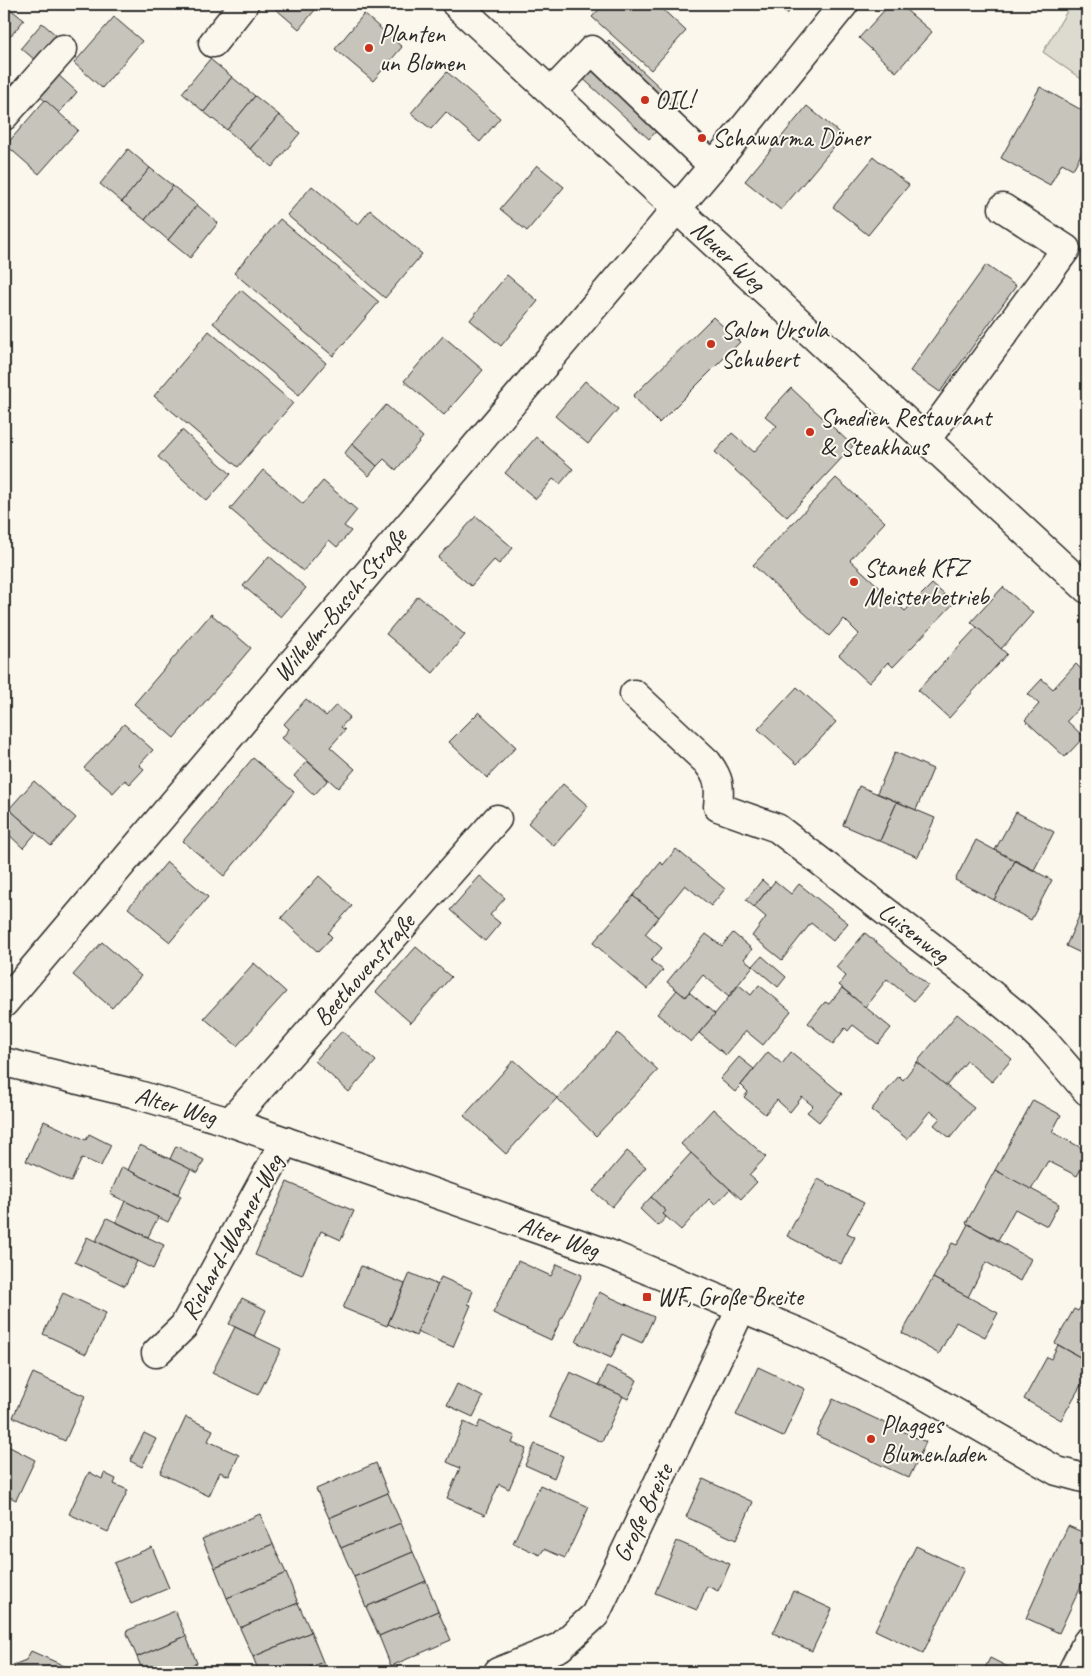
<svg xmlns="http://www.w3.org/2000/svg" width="1091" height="1676" font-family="Caveat,sans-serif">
<rect width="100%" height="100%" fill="#fbf7ec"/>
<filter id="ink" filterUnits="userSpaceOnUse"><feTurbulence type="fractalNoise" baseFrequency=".02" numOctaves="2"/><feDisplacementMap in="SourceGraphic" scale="10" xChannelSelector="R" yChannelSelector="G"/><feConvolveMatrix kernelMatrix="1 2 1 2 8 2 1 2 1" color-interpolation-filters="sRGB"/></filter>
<g filter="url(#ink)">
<polygon fill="#dddad0" stroke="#84827e" points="1071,4 1087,4 1087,83 1043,52"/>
<g fill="#c7c4bc" stroke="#2b2b2b">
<polygon points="4,4 24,20 4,44"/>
<polygon points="270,4 320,4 299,29"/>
<polygon points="604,4 657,4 686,31 651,70 592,17"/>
<polygon points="776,4 795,4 787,14"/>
<polygon points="890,4 899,4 932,32 896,72 859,38"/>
<polygon points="364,14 402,47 373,81 335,49"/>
<polygon points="114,17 142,41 102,88 74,63"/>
<polygon points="42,23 64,42 43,67 21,48"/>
<polygon points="609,40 680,106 649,139 578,74"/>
<polygon points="210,59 232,77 204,112 182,93"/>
<polygon points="447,72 500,118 480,142 446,112 431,129 411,113"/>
<polygon points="56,73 77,92 59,113 37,94"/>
<polygon points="232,77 255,96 227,130 204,112"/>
<polygon points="1040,87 1087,113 1087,144 1073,169 1062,163 1050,185 1001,158"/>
<polygon points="255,96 279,115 250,149 227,130"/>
<polygon points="45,100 78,130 39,174 6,145"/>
<polygon points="807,106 843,136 781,210 745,181"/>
<polygon points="279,115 300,133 272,167 250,149"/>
<polygon points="128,149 150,168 122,202 100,184"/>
<polygon points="874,157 909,185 868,235 833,207"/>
<polygon points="537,165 564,187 527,231 500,209"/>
<polygon points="150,168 173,186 145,220 122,202"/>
<polygon points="173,186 197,205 168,240 145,220"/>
<polygon points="312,186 358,225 370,210 422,254 385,298 287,215"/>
<polygon points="197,205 218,223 190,258 168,240"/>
<polygon points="280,219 379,302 333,356 234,273"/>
<polygon points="986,265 1016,286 940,392 910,371"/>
<polygon points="507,275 538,301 501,346 470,320"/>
<polygon points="241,290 326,363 299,395 213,323"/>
<polygon points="713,317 740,342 659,423 633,396"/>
<polygon points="209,331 293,403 238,467 154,396"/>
<polygon points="443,336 483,370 444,415 404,381"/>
<polygon points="585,381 618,409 588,444 555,416"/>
<polygon points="791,388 853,446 787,517 715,452 732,433 754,452 777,426 765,416"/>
<polygon points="386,405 423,437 396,470 384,459 377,466 352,444"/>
<polygon points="182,430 231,474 207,501 158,457"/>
<polygon points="536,437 573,469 560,484 553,479 536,499 505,473"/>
<polygon points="352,444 377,466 369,476 344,454"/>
<polygon points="263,470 303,504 323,481 357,510 344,526 351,531 337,547 329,540 303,571 230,509"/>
<polygon points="836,478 885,522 850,560 905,611 932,584 954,603 893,667 888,662 869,683 839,655 859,634 844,619 829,636 753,565"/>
<polygon points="476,516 513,548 499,564 494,560 471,586 438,558"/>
<polygon points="269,556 306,588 281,617 243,586"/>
<polygon points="1003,587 1033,613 1001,649 971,622"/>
<polygon points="418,596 465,635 433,673 386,634"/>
<polygon points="211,614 251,648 174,738 134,704"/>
<polygon points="977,627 1007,654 949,718 918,690"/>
<polygon points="1076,664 1087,675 1087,699 1067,721 1084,737 1065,757 1025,720 1039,704 1028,694 1042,679 1053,689"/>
<polygon points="797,687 836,722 797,764 758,729"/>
<polygon points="306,699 326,716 336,705 350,717 341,727 345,730 330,747 355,769 338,788 282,738 289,729 284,724"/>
<polygon points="479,712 516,747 487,778 449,742"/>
<polygon points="124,724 153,750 139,765 144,769 130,784 125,780 113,793 84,768"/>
<polygon points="895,752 933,769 916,810 877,793"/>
<polygon points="253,758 294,792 224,876 183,841"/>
<polygon points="307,761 328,780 314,795 294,776"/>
<polygon points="34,781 76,818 51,846 9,809"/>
<polygon points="563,784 588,806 554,846 528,823"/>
<polygon points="859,786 897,802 880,841 843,825"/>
<polygon points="897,802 935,818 918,857 880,841"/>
<polygon points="9,809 36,833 23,848 4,830 4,816"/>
<polygon points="1016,812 1054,832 1034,870 995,850"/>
<polygon points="976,840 1015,861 994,900 955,880"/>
<polygon points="676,849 725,889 711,906 685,885 659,917 633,896 661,862 663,865"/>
<polygon points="1015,861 1052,880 1031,920 994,900"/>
<polygon points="167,862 208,897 170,942 128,908"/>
<polygon points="319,876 352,906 328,933 332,937 318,952 281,918"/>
<polygon points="480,876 505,898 490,915 500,923 485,941 450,910"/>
<polygon points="762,880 770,887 754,907 746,900"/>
<polygon points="775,881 791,894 799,884 848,923 833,941 811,923 782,960 752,936 766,917 754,907"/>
<polygon points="633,896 659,917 645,934 662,948 651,961 663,970 647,989 593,943"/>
<polygon points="1084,905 1087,907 1087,956 1066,946"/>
<polygon points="733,933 752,949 744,959 753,966 729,996 703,975 685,997 667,982 706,934 722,946"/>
<polygon points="865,933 928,985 914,1001 887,979 865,1007 839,985 846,976 836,967"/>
<polygon points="102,942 141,976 112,1008 73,975"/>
<polygon points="416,947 451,977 411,1023 376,992"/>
<polygon points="762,956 786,977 778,987 753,966"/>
<polygon points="254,963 286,992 237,1046 204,1018"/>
<polygon points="739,985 751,995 759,985 791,1011 763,1045 746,1031 726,1055 699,1033"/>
<polygon points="842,988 891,1028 878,1044 853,1025 848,1031 845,1028 833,1044 808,1023 825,1002 829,1004"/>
<polygon points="677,990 685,997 689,992 715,1014 691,1042 657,1014"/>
<polygon points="957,1014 1012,1059 992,1082 967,1061 946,1086 917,1062"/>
<polygon points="342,1031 376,1061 349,1092 315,1061"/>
<polygon points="618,1033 658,1070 596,1136 557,1098"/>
<polygon points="768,1052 782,1064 791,1052 842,1094 819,1122 807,1112 813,1106 802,1097 790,1112 777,1100 765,1114 744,1097 748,1092 741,1085"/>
<polygon points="739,1057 754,1069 735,1092 720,1079"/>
<polygon points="514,1060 557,1098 506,1154 464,1116"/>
<polygon points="917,1062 974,1108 950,1138 934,1125 940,1118 930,1111 907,1139 871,1110 899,1076 903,1080"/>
<polygon points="1033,1100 1061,1115 1052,1132 1087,1151 1087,1158 1077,1176 1048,1161 1031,1190 995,1170"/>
<polygon points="713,1109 766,1157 749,1175 757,1182 741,1199 681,1144"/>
<polygon points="44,1121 86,1140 89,1134 111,1145 101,1166 82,1158 71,1182 26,1161"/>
<polygon points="140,1145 191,1169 178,1194 128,1170"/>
<polygon points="176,1146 204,1160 198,1173 170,1159"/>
<polygon points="627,1151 646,1167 612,1207 593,1191"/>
<polygon points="691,1153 730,1189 715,1205 709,1199 681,1230 663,1214 666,1211 651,1197"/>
<polygon points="122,1167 181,1196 168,1222 110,1194"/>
<polygon points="995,1170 1059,1204 1047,1226 1015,1209 998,1240 966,1223"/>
<polygon points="818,1179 864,1203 847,1233 855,1237 841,1264 787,1236"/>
<polygon points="287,1182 354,1211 341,1240 321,1231 302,1275 255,1255"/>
<polygon points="651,1197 666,1211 663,1214 666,1217 658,1226 640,1209"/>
<polygon points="125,1201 158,1217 148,1237 116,1222"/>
<polygon points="107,1218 164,1245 153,1269 96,1241"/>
<polygon points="968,1224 1031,1259 1020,1281 986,1262 968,1297 933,1278 952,1243 957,1245"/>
<polygon points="87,1237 137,1261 125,1286 75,1262"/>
<polygon points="518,1261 551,1276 557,1264 582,1275 551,1340 493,1313"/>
<polygon points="361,1266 405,1284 387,1326 343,1308"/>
<polygon points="410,1273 438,1285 416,1336 388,1324"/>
<polygon points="441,1277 473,1291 468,1304 471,1305 453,1347 417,1332"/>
<polygon points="933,1278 998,1313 985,1337 956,1322 939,1354 902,1333"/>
<polygon points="599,1292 654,1317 642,1343 622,1334 611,1358 576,1342"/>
<polygon points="63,1293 106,1313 86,1354 43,1334"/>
<polygon points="1087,1296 1087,1361 1055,1343 1074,1309 1078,1311"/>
<polygon points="242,1298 266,1310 254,1336 229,1324"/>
<polygon points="235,1327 281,1349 258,1395 212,1373"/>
<polygon points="1058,1345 1087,1361 1087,1388 1081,1385 1061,1420 1024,1399 1047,1357 1051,1359"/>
<polygon points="607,1366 637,1380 628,1399 599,1385"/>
<polygon points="758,1367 805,1389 783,1437 736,1415"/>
<polygon points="570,1372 623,1396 602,1442 549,1417"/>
<polygon points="33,1373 85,1396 65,1441 13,1417"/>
<polygon points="457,1384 483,1397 473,1417 447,1405"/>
<polygon points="833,1399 926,1442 909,1478 816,1435"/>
<polygon points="186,1417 213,1430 208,1441 239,1455 229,1476 220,1472 209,1496 160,1473"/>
<polygon points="480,1421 515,1436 512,1443 526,1449 509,1489 499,1484 485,1515 447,1498 460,1468 447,1462 464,1422 477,1428"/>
<polygon points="144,1433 156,1439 142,1467 130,1461"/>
<polygon points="4,1444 35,1460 16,1500 4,1494"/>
<polygon points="535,1444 563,1456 554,1478 525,1465"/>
<polygon points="376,1463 388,1493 329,1518 316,1489"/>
<polygon points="89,1472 102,1479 104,1473 116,1479 114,1484 128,1490 108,1532 69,1514"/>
<polygon points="703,1479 753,1502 736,1540 686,1517"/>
<polygon points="540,1485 589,1507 565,1558 544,1549 540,1555 513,1543"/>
<polygon points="388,1493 401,1523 341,1548 329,1518"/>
<polygon points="260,1514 273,1544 215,1568 202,1539"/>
<polygon points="401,1523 413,1552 354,1577 341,1548"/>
<polygon points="1068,1526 1087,1534 1087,1573 1059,1633 1026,1618"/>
<polygon points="677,1541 730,1564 718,1591 707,1586 697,1610 655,1593"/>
<polygon points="273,1544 286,1573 227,1598 215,1568"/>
<polygon points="916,1546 964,1569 923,1653 875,1630"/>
<polygon points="152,1547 169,1588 131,1604 114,1563"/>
<polygon points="413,1552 426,1581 366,1607 354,1577"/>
<polygon points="286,1573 298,1603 240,1628 227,1598"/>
<polygon points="426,1581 438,1611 379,1636 366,1607"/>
<polygon points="793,1591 832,1609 812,1651 773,1633"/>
<polygon points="298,1603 311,1632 253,1657 240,1628"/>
<polygon points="175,1611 186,1636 137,1657 126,1631"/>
<polygon points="438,1611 451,1640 391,1666 379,1636"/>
<polygon points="311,1632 323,1662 298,1672 259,1672 253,1657"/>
<polygon points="186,1636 197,1663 174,1672 143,1672 137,1657"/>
<polygon points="31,1651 78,1672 17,1672 13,1665 26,1660"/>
<polygon points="990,1658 1018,1672 983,1672"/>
<polygon points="323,1662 328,1672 298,1672"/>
</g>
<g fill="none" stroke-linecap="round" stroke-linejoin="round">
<g stroke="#2b2b2b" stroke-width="31">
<g id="minor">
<polyline points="213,43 244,4"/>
<polyline points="552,92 592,50 713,166"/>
<polyline points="4,116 63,49"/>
<polyline points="926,440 1066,249 1003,208"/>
<path d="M 634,694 L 707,762 C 720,779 720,786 718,807 L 777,828 L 963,971 L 1019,1017 L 1044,1041 L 1087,1091"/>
<polyline points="4,1003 713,166 844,4"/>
<polyline points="4,1062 132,1093 230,1122 609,1254 803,1334 921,1393 1057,1471 1087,1479"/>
<polyline points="230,1122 497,819"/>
<polyline points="156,1353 184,1326 285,1141"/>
<polyline points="498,1672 560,1647 595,1615 741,1309"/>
<polyline points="1072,1672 1087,1642"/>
</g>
</g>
<g stroke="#2b2b2b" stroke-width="31">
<polyline id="major" points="456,4 1087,589"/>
</g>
<use href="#minor" stroke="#fbf7ec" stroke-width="28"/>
<use href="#major" stroke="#fbf7ec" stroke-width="28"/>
</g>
</g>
<g fill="#c8321e" stroke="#fbf7ec" stroke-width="2">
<circle cx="369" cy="48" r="5"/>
<circle cx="645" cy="100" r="5"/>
<circle cx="702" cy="138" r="5"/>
<circle cx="711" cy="344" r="5"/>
<circle cx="810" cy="432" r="5"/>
<circle cx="854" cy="582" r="5"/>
<rect x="642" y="1292" width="10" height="10" rx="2.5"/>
<circle cx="871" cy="1439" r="5"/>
</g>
<g text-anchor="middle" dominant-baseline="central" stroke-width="4" stroke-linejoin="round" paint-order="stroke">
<g font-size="25" fill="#2b2b2b" stroke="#fbf7ec" text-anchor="start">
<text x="379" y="34">Planten<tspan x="379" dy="29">un Blomen</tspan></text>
<text x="655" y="100">OIL!</text>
<text x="712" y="138">Schawarma Döner</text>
<text x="721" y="330">Salon Ursula<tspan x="721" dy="29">Schubert</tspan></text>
<text x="820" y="418">Smedien Restaurant<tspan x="820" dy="29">&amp; Steakhaus</tspan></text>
<text x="864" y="568">Stanek KFZ<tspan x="864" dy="29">Meisterbetrieb</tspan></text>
<text x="657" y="1297">WF, Große Breite</text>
<text x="881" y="1425">Plagges<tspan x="881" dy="29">Blumenladen</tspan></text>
</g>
<g font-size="25" fill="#2b2b2b" stroke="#fbf7ec">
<text transform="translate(728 256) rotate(43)">Neuer Weg</text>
<text transform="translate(340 605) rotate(-50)">Wilhelm-Busch-Straße</text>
<text transform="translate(914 933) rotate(38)">Luisenweg</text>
<text transform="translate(364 970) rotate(-49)">Beethovenstraße</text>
<text transform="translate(176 1106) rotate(16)">Alter Weg</text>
<text transform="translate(232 1237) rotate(-61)">Richard-Wagner-Weg</text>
<text transform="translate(559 1237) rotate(19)">Alter Weg</text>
<text transform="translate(643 1513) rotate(-64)">Große Breite</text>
</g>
</g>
<rect width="1091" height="1676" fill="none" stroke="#fbf7ec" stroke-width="20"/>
<rect x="10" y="10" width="1071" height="1656" fill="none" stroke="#2b2b2b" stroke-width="2" filter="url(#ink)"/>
</svg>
